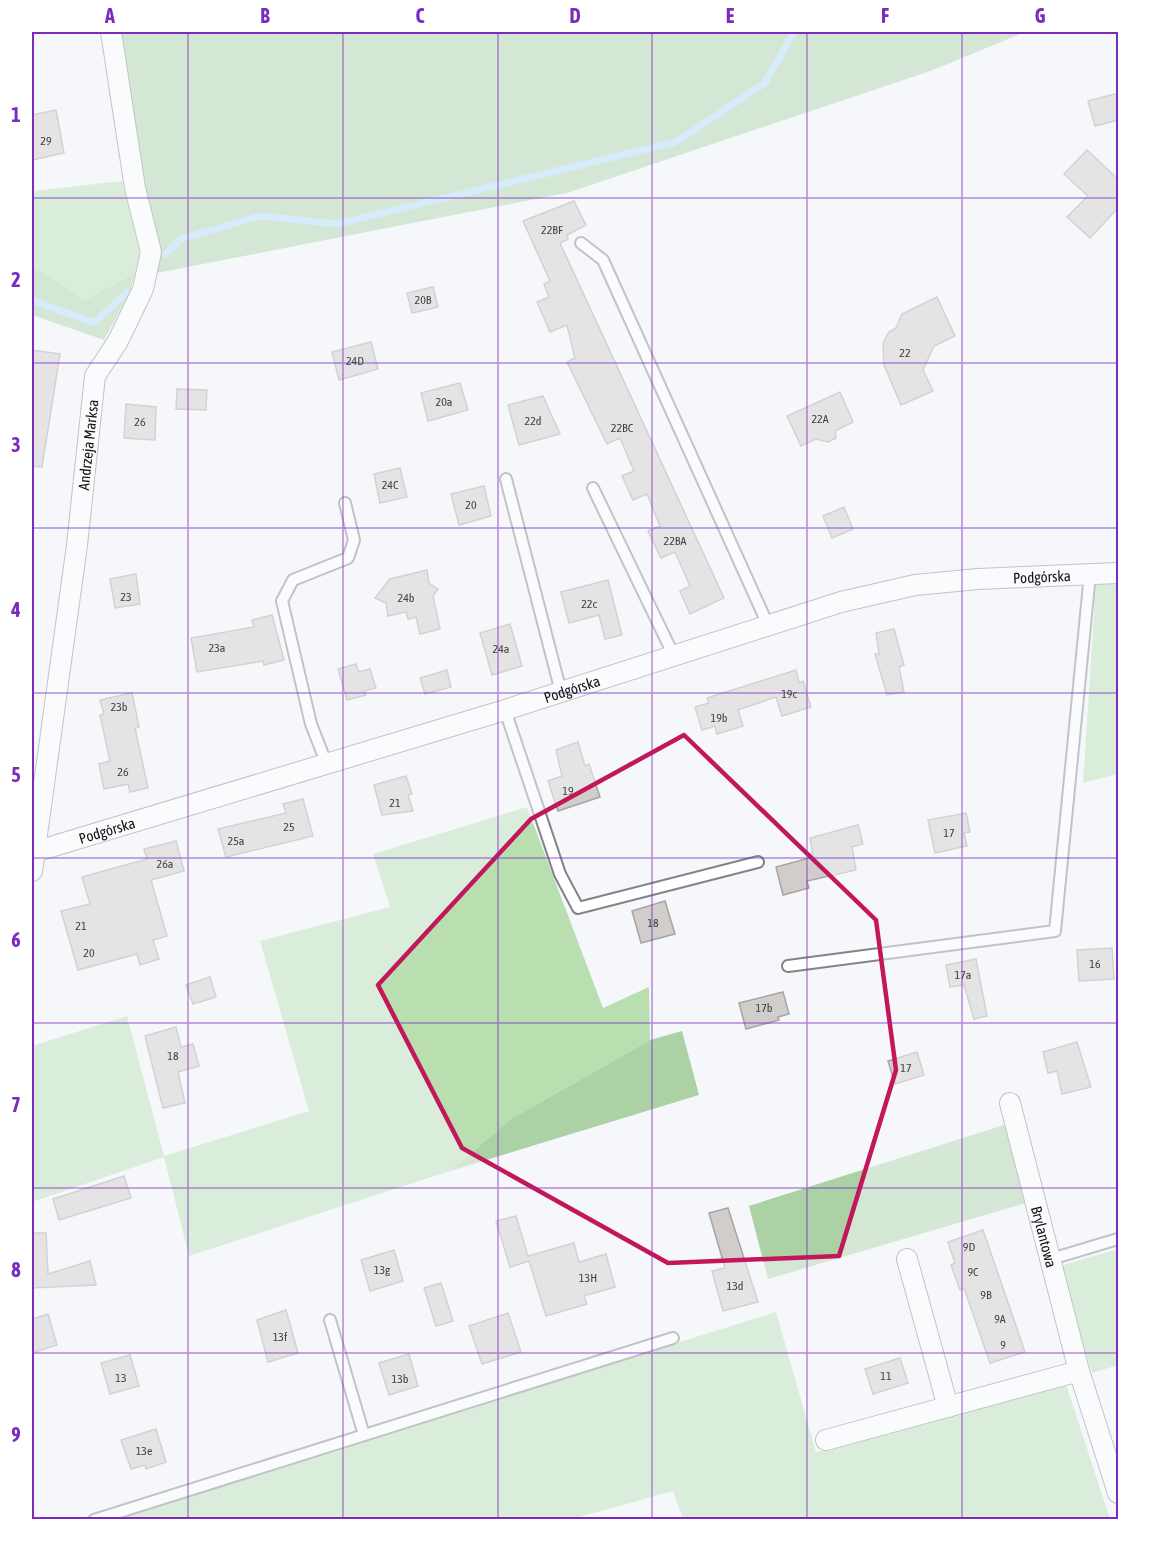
<svg xmlns="http://www.w3.org/2000/svg" width="1150" height="1551" font-family="'Asap Condensed',sans-serif">
<rect width="100%" height="100%" fill="#f6f7fb"/>
<g fill="#b9dfb1">
<polygon points="122,181 140,254 135,273 85,300 32,265 32,191"/>
<polygon points="1118,583 1118,774 1083,783 1096,584"/>
<polygon points="527,807 603,1008 649,987 650,1040 511,1119 450,1171 189,1256 164,1157 32,1202 32,1046 127,1016 164,1156 309,1111 260,941 390,907 373,854"/>
<polygon points="1118,1249 1118,1365 1092,1373 1060,1266"/>
<polygon points="776,1312 816,1452 1065,1381 1110,1519 683,1519 673,1491 572,1519 111,1520"/>
</g>
<g fill="#abd1a4">
<polygon points="113,32 1025,32 933,70 567,193 157,273 154,244"/>
<polygon points="32,265 85,300 135,273 130,292 104,340 32,315"/>
<polygon points="682,1031 699,1095 450,1171 511,1119 650,1040"/>
<polygon points="1007,1124 1029,1202 768,1279 749,1206"/>
</g>
<g fill="none" stroke-linecap="round" stroke-linejoin="round">
<g stroke="#b1def8" stroke-width="7">
<polyline points="166,254 181,239 260,216 337,224 676,142 765,83 794,32"/>
<polyline points="32,300 94,323 127,292"/>
</g>
</g>
<g fill="#d0cdcb" stroke="#a8a4a3" stroke-width="1.5">
<polygon points="1119,93 1119,120 1095,126 1088,101"/>
<polygon points="56,110 64,153 32,160 32,115"/>
<polygon points="1087,150 1119,180 1119,207 1090,238 1067,217 1088,196 1064,174"/>
<polygon points="574,201 586,225 567,235 568,239 560,243 724,598 690,614 680,591 690,586 675,552 661,558 648,531 660,526 647,494 633,500 622,476 634,471 620,438 607,444 567,362 575,358 567,325 550,332 537,302 549,297 544,284 550,281 523,221"/>
<polygon points="433,287 438,307 412,313 407,293"/>
<polygon points="937,297 955,336 934,346 923,370 933,391 901,405 884,365 883,343 889,332 896,328 902,314"/>
<polygon points="371,342 378,369 339,380 332,352"/>
<polygon points="32,350 60,354 42,467 32,466"/>
<polygon points="460,383 468,410 428,421 421,393"/>
<polygon points="177,389 207,390 206,410 176,409"/>
<polygon points="840,392 853,422 835,431 836,438 828,442 816,439 801,446 787,416"/>
<polygon points="543,396 560,434 519,445 508,405"/>
<polygon points="126,404 156,407 155,440 124,438"/>
<polygon points="400,468 407,497 380,503 374,474"/>
<polygon points="484,486 491,516 459,525 451,494"/>
<polygon points="844,507 853,529 832,538 823,516"/>
<polygon points="427,570 429,583 438,589 433,596 440,629 420,634 416,617 408,619 406,612 388,616 386,603 375,598 390,579"/>
<polygon points="136,574 140,604 115,608 110,579"/>
<polygon points="608,580 622,635 605,639 599,615 569,623 561,592"/>
<polygon points="272,615 284,660 264,665 263,661 197,672 191,638 254,627 252,620"/>
<polygon points="510,624 522,666 492,675 480,633"/>
<polygon points="894,629 904,665 899,667 904,692 887,695 875,654 879,654 876,633"/>
<polygon points="356,664 359,672 370,669 376,688 364,691 366,695 347,700 338,669"/>
<polygon points="447,670 451,687 425,694 420,678"/>
<polygon points="796,670 799,683 803,681 811,707 782,716 776,697 738,710 743,726 717,734 715,726 702,730 695,707 709,703 707,698"/>
<polygon points="132,693 139,727 135,728 148,788 130,792 128,784 104,789 99,764 110,761 100,715 104,714 100,700"/>
<polygon points="578,742 585,766 589,764 600,797 558,811 548,781 562,776 556,750"/>
<polygon points="406,776 412,794 408,795 413,811 382,815 374,785"/>
<polygon points="303,799 313,836 226,857 218,829 286,813 283,804"/>
<polygon points="966,813 970,832 964,833 967,846 935,853 928,820"/>
<polygon points="858,825 863,844 852,847 856,870 807,881 809,888 783,895 776,867 813,857 810,838"/>
<polygon points="176,841 184,871 151,880 167,936 153,940 159,959 140,965 137,954 78,970 61,911 90,904 82,877 147,859 144,849"/>
<polygon points="665,901 675,934 641,943 632,911"/>
<polygon points="1112,948 1114,979 1079,981 1077,950"/>
<polygon points="976,959 987,1016 974,1019 964,985 950,987 946,965"/>
<polygon points="210,977 216,997 193,1004 186,985"/>
<polygon points="783,992 789,1014 778,1017 779,1020 746,1029 739,1003"/>
<polygon points="176,1027 181,1047 193,1044 199,1066 178,1072 185,1103 163,1108 145,1036"/>
<polygon points="1077,1042 1091,1087 1062,1094 1057,1071 1048,1073 1043,1052"/>
<polygon points="917,1052 924,1075 895,1084 888,1061"/>
<polygon points="124,1176 131,1198 59,1220 53,1199"/>
<polygon points="728,1208 758,1302 723,1311 712,1271 725,1268 709,1213"/>
<polygon points="516,1216 528,1256 574,1243 579,1262 606,1254 615,1287 584,1296 587,1304 546,1316 529,1261 510,1267 496,1221"/>
<polygon points="983,1230 1025,1352 990,1363 964,1288 960,1290 951,1265 955,1263 948,1242"/>
<polygon points="32,1233 46,1233 48,1274 90,1261 96,1285 32,1288"/>
<polygon points="394,1250 403,1281 370,1291 361,1260"/>
<polygon points="441,1283 453,1321 436,1326 424,1288"/>
<polygon points="286,1310 298,1353 268,1362 257,1320"/>
<polygon points="508,1313 521,1352 482,1364 469,1326"/>
<polygon points="48,1314 57,1345 32,1353 32,1319"/>
<polygon points="409,1354 418,1386 389,1395 379,1363"/>
<polygon points="130,1355 139,1386 110,1394 101,1363"/>
<polygon points="900,1358 908,1383 873,1394 865,1369"/>
<polygon points="156,1429 166,1462 146,1469 145,1465 131,1469 121,1440"/>
</g>
<g fill="none" stroke-linecap="round" stroke-linejoin="round">
<g stroke="#838487" stroke-width="14">
<g id="lane">
<polyline points="581,243 603,260 768,625"/>
<polyline points="506,479 561,692"/>
<polyline points="593,488 674,656"/>
<polyline points="505,710 560,874 578,908 758,862"/>
<polyline points="327,765 311,724 282,601 293,580 348,558 354,540 345,503"/>
<polyline points="788,966 1055,931 1090,574"/>
<polyline points="1051,1259 1118,1239"/>
<polyline points="330,1320 364,1435"/>
<polyline points="94,1520 673,1338"/>
</g>
</g>
<g stroke="#838487" stroke-width="22">
<g id="street">
<path id="s1" d="M 34,852 L 505,710 L 841,602 L 915,585 L 978,579 L 1118,573"/>
<path id="s2" d="M 32,871 L 77,545 L 95,376 L 118,341 L 143,289 L 151,252 L 135,188 L 111,32"/>
<path id="s3" d="M 1010,1103 L 1079,1371 L 1118,1493"/>
<polyline points="907,1259 948,1407"/>
<polyline points="826,1440 1079,1371"/>
</g>
</g>
<use href="#lane" stroke="#fff" stroke-width="10"/>
<use href="#street" stroke="#fff" stroke-width="20"/>
</g>
<path d="M0 0H1150V1551H0ZM 684,735 L 876,920 L 896,1070 L 839,1256 L 668,1263 L 462,1148 L 378,985 L 531,819 Z" fill="#f6f7fb" fill-opacity=".55" fill-rule="evenodd"/>
<path fill="none" stroke="#c2185b" stroke-width="4.5" stroke-linejoin="round" d="M 684,735 L 876,920 L 896,1070 L 839,1256 L 668,1263 L 462,1148 L 378,985 L 531,819 Z"/>
<path fill="none" stroke="#7b2cbf" stroke-width="1.5" stroke-opacity="0.55" d="M 188,32 L 188,1520M 343,32 L 343,1520M 498,32 L 498,1520M 652,32 L 652,1520M 807,32 L 807,1520M 962,32 L 962,1520M 32,198 L 1118,198M 32,363 L 1118,363M 32,528 L 1118,528M 32,693 L 1118,693M 32,858 L 1118,858M 32,1023 L 1118,1023M 32,1188 L 1118,1188M 32,1353 L 1118,1353"/>
<g text-anchor="middle" dominant-baseline="central" stroke-width="6" stroke-linejoin="round" paint-order="stroke">
<g font-size="12" fill="#434242">
<text x="46" y="141">29</text>
<text x="552" y="230">22BF</text>
<text x="423" y="300">20B</text>
<text x="905" y="353">22</text>
<text x="355" y="361">24D</text>
<text x="444" y="402">20a</text>
<text x="820" y="419">22A</text>
<text x="533" y="421">22d</text>
<text x="140" y="422">26</text>
<text x="622" y="428">22BC</text>
<text x="390" y="485">24C</text>
<text x="471" y="505">20</text>
<text x="675" y="541">22BA</text>
<text x="126" y="597">23</text>
<text x="406" y="598">24b</text>
<text x="589" y="604">22c</text>
<text x="217" y="648">23a</text>
<text x="501" y="649">24a</text>
<text x="789" y="694">19c</text>
<text x="119" y="707">23b</text>
<text x="719" y="718">19b</text>
<text x="123" y="772">26</text>
<text x="568" y="791">19</text>
<text x="395" y="803">21</text>
<text x="289" y="827">25</text>
<text x="949" y="833">17</text>
<text x="236" y="841">25a</text>
<text x="165" y="864">26a</text>
<text x="653" y="923">18</text>
<text x="81" y="926">21</text>
<text x="89" y="953">20</text>
<text x="1095" y="964">16</text>
<text x="963" y="975">17a</text>
<text x="764" y="1008">17b</text>
<text x="173" y="1056">18</text>
<text x="906" y="1068">17</text>
<text x="969" y="1247">9D</text>
<text x="382" y="1270">13g</text>
<text x="973" y="1272">9C</text>
<text x="588" y="1278">13H</text>
<text x="735" y="1286">13d</text>
<text x="986" y="1295">9B</text>
<text x="1000" y="1319">9A</text>
<text x="280" y="1337">13f</text>
<text x="1003" y="1345">9</text>
<text x="886" y="1376">11</text>
<text x="121" y="1378">13</text>
<text x="400" y="1379">13b</text>
<text x="144" y="1451">13e</text>
</g>
<g font-size="15" fill="#141415" stroke="#fff">
<text stroke="none"><textPath href="#s2" startOffset="430">Andrzeja Marksa</textPath></text>
<text stroke="none"><textPath href="#s1" startOffset="1048">Podgórska</textPath></text>
<text stroke="none"><textPath href="#s1" startOffset="562">Podgórska</textPath></text>
<text stroke="none"><textPath href="#s1" startOffset="76">Podgórska</textPath></text>
<text stroke="none"><textPath href="#s3" startOffset="138">Brylantowa</textPath></text>
</g>
</g>
<rect width="1150" height="1551" fill="none" stroke="#ffffff" stroke-width="66"/>
<rect x="33" y="33" width="1084" height="1485" fill="none" stroke="#7b2cbf" stroke-width="2"/>
<g font-size="20" text-anchor="middle" font-weight="bold" fill="#7b2cbf">
<text x="110" y="23">A</text>
<text x="265" y="23">B</text>
<text x="420" y="23">C</text>
<text x="575" y="23">D</text>
<text x="730" y="23">E</text>
<text x="885" y="23">F</text>
<text x="1040" y="23">G</text>
<text x="16" y="122">1</text>
<text x="16" y="287">2</text>
<text x="16" y="452">3</text>
<text x="16" y="617">4</text>
<text x="16" y="782">5</text>
<text x="16" y="947">6</text>
<text x="16" y="1112">7</text>
<text x="16" y="1277">8</text>
<text x="16" y="1442">9</text>
</g>
</svg>
